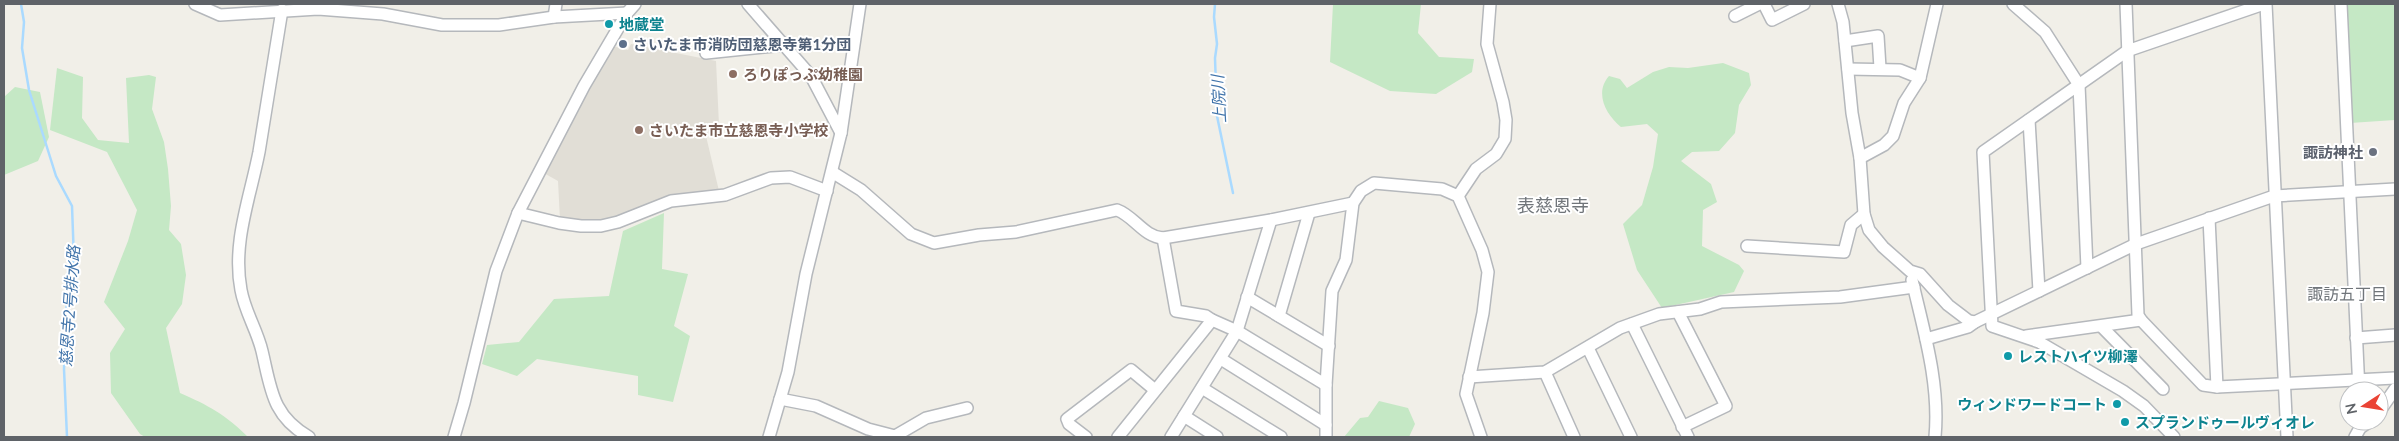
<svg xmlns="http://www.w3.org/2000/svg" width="2399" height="441" font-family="Lato,'Noto Sans JP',sans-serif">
<rect width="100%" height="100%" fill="#f1efe8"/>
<polygon fill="#e1ded6" points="631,44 716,61 719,125 706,136 719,191 601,223 560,220 558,181 542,172 612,46 628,50"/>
<g fill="#c5e8c5">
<polygon points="1333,4 1421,4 1418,33 1439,57 1474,59 1472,72 1436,94 1390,91 1330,62"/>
<polygon points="2346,4 2395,4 2395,120 2350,123"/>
<path d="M 1723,63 L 1749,73 L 1751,85 L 1739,105 L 1735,133 L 1719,151 L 1692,152 L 1681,161 L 1711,184 L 1717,202 L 1703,210 L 1702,246 L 1739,265 L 1744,271 L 1734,292 L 1662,308 L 1637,270 L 1623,224 L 1642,205 L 1653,167 L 1658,134 L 1647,124 L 1621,127 C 1606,115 1594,93 1609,76 L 1620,79 L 1627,88 L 1653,72 L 1669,67 L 1688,68 Z"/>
<path d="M 57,68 L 83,77 L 82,118 L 98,140 L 129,143 L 126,78 L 149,75 L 156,77 L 152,109 L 164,142 L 168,169 L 171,206 L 169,230 L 181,244 L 186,275 L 182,304 L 166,328 L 180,393 C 208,405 226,415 248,437 L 145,437 L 140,434 L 111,393 L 110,353 L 125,329 L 104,302 L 128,241 L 137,210 L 107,152 L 50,130 Z"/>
<polygon points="15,87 40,92 49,137 38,161 4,175 4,97"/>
<polygon points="664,213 662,269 688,274 674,326 690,336 673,402 638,395 638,376 537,359 517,376 482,364 487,345 519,342 554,299 609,296 623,231"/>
<polygon points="1379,401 1408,408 1415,424 1409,437 1344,437 1360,418 1368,417"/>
</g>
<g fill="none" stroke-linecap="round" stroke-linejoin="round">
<g stroke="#aadaff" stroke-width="2.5">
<polyline points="21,4 24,22 22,48 29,90 56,176 72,206 74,260 68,272 64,369 67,437"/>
<polyline points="1215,4 1214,17 1217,44 1215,58 1217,116 1233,193"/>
</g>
<g stroke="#b5b8bc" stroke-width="14">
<g id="minor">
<polyline points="195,4 220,15 318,9 383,14 442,25 499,25 554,17 627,13"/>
<polyline points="748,4 811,76 841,133"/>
<polyline points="1764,4 1772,20 1804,4"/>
<polyline points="1838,4 1843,22 1852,113 1860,158 1864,214 1869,230 1883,247 1910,271 1920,274 1948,305 1969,321 1975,322 2136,244 2274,196 2395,189"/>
<polyline points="2013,4 2045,32 2079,85 2087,268"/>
<polyline points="2126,4 2138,315 2141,320 2203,385 2217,387 2395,378"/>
<polyline points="2266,4 2287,437"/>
<polyline points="2341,4 2359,391"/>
<path d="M 282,10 C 274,57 267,105 259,152 C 250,198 232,243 241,290 C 245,312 257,330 262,351 C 271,389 272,416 309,437"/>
<polyline points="1735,16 1759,4"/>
<polyline points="554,17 556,4"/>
<polyline points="1845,41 1878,36 1880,68"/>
<polyline points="706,53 784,45"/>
<polyline points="1848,69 1900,70 1920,78"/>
<polyline points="2029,120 2039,291"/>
<polyline points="1860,158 1884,145 1893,136 1904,103 1920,78 1937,4"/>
<path d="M 832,172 L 861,190 L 911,234 L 934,243 L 979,235 L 1016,232 L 1117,210 C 1134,216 1144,237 1163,238 L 1271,220 L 1353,203"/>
<polyline points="1458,196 1476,169 1496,154 1505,139 1506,120 1503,102 1487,44 1490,4"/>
<polyline points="518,213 559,223 581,226 601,226 618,222 671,201 725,195 771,178 790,177 827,191"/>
<polyline points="2209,218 2217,387"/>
<polyline points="1163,238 1176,311 1206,316 1212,320"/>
<polyline points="1747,246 1844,252 1851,225 1864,214"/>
<path d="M 1912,280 C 1924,332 1940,384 1935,437"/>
<polyline points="1247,297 1329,346"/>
<polyline points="1678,312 1726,406 1682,427"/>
<polyline points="1279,316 1309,213"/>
<polyline points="1632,324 1688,437"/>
<polyline points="2102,327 2163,389"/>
<polyline points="2026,336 2141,320"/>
<polyline points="2356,338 2395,335"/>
<polyline points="1926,339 1968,327 1975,322"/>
<polyline points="1588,348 1631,437"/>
<polyline points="1221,359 1326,425"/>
<polyline points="1545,372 1574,437"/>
<polyline points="1469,377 1545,372 1620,328 1659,314 1700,309 1721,302 1840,297 1914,287"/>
<polyline points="1202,388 1281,437"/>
<polyline points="780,399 816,406 868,429 895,436 926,418 967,408"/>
<polyline points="2379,412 2395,389"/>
<polyline points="1184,416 1217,437"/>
<polyline points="454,437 464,403 496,271 518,213 584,86 627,13 635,4"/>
<polyline points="769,437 788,372 806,274 841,133 860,4"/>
<polyline points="1086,437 1069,424 1067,419 1131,370 1155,390"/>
<polyline points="1118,437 1212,320 1237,331 1326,385"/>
<polyline points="1171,437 1237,331 1271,220"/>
<polyline points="1326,437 1326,385 1332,291 1346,260 1353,203 1361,191 1374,183 1442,189 1458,196 1482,250 1488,272 1483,313 1466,394 1481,437"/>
<polyline points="2174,437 2144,406 2123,391 2039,342 1992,326 1983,152 2127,51 2264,4"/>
<polyline points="2355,437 2360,428 2370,421"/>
</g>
</g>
<use href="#minor" stroke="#fff" stroke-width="11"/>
</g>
<g fill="#0f9aa8" stroke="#fff" stroke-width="2">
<circle cx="609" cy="24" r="5"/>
<circle cx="2008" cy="356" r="5"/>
<circle cx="2117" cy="404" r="5"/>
<circle cx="2125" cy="422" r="5"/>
</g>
<circle fill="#5c6f8a" stroke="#fff" stroke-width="2" cx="623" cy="44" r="5"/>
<g fill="#8d6e63" stroke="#fff" stroke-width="2">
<circle cx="733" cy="74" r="5"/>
<circle cx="639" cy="130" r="5"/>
</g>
<circle fill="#6b7280" stroke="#fff" stroke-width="2" cx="2373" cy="152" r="5"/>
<g text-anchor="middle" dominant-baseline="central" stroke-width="4" stroke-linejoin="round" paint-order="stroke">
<g font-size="15" font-weight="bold" fill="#0d838f" stroke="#fff" text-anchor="start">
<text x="619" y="24">地蔵堂</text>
<text x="2018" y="356">レストハイツ柳澤</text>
<text x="2107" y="404" text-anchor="end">ウィンドワードコート</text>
<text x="2135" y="422">スプランドゥールヴィオレ</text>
</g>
<g font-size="15" font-weight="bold" fill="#4e5e75" stroke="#fff" text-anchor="start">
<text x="633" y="44">さいたま市消防団慈恩寺第1分団</text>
</g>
<g font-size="15" font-weight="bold" fill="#785e54" stroke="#fff" text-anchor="start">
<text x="743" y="74">ろりぽっぷ幼稚園</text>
<text x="649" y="130">さいたま市立慈恩寺小学校</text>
</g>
<g font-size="15" font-weight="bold" fill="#5b616d" stroke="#fff" text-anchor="end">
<text x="2363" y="152">諏訪神社</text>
</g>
<g font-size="16" font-style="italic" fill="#4174aa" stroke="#fff">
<text transform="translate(1218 99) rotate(-93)">上院川</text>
<text transform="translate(69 306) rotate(-86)">慈恩寺2号排水路</text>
</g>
<g font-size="16" fill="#70757a" stroke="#fff">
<text x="2347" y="293">諏訪五丁目</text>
</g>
<g font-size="18" fill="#70757a" stroke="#fff">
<text x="1553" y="205">表慈恩寺</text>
</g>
</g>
<rect width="2399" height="441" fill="none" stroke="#5f6368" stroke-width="10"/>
<g transform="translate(2364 406) rotate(258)"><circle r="24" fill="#ffffff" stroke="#bfc1c3"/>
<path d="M0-4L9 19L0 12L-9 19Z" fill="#ea4335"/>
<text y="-8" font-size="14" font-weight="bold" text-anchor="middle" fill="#5f6368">N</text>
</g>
</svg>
